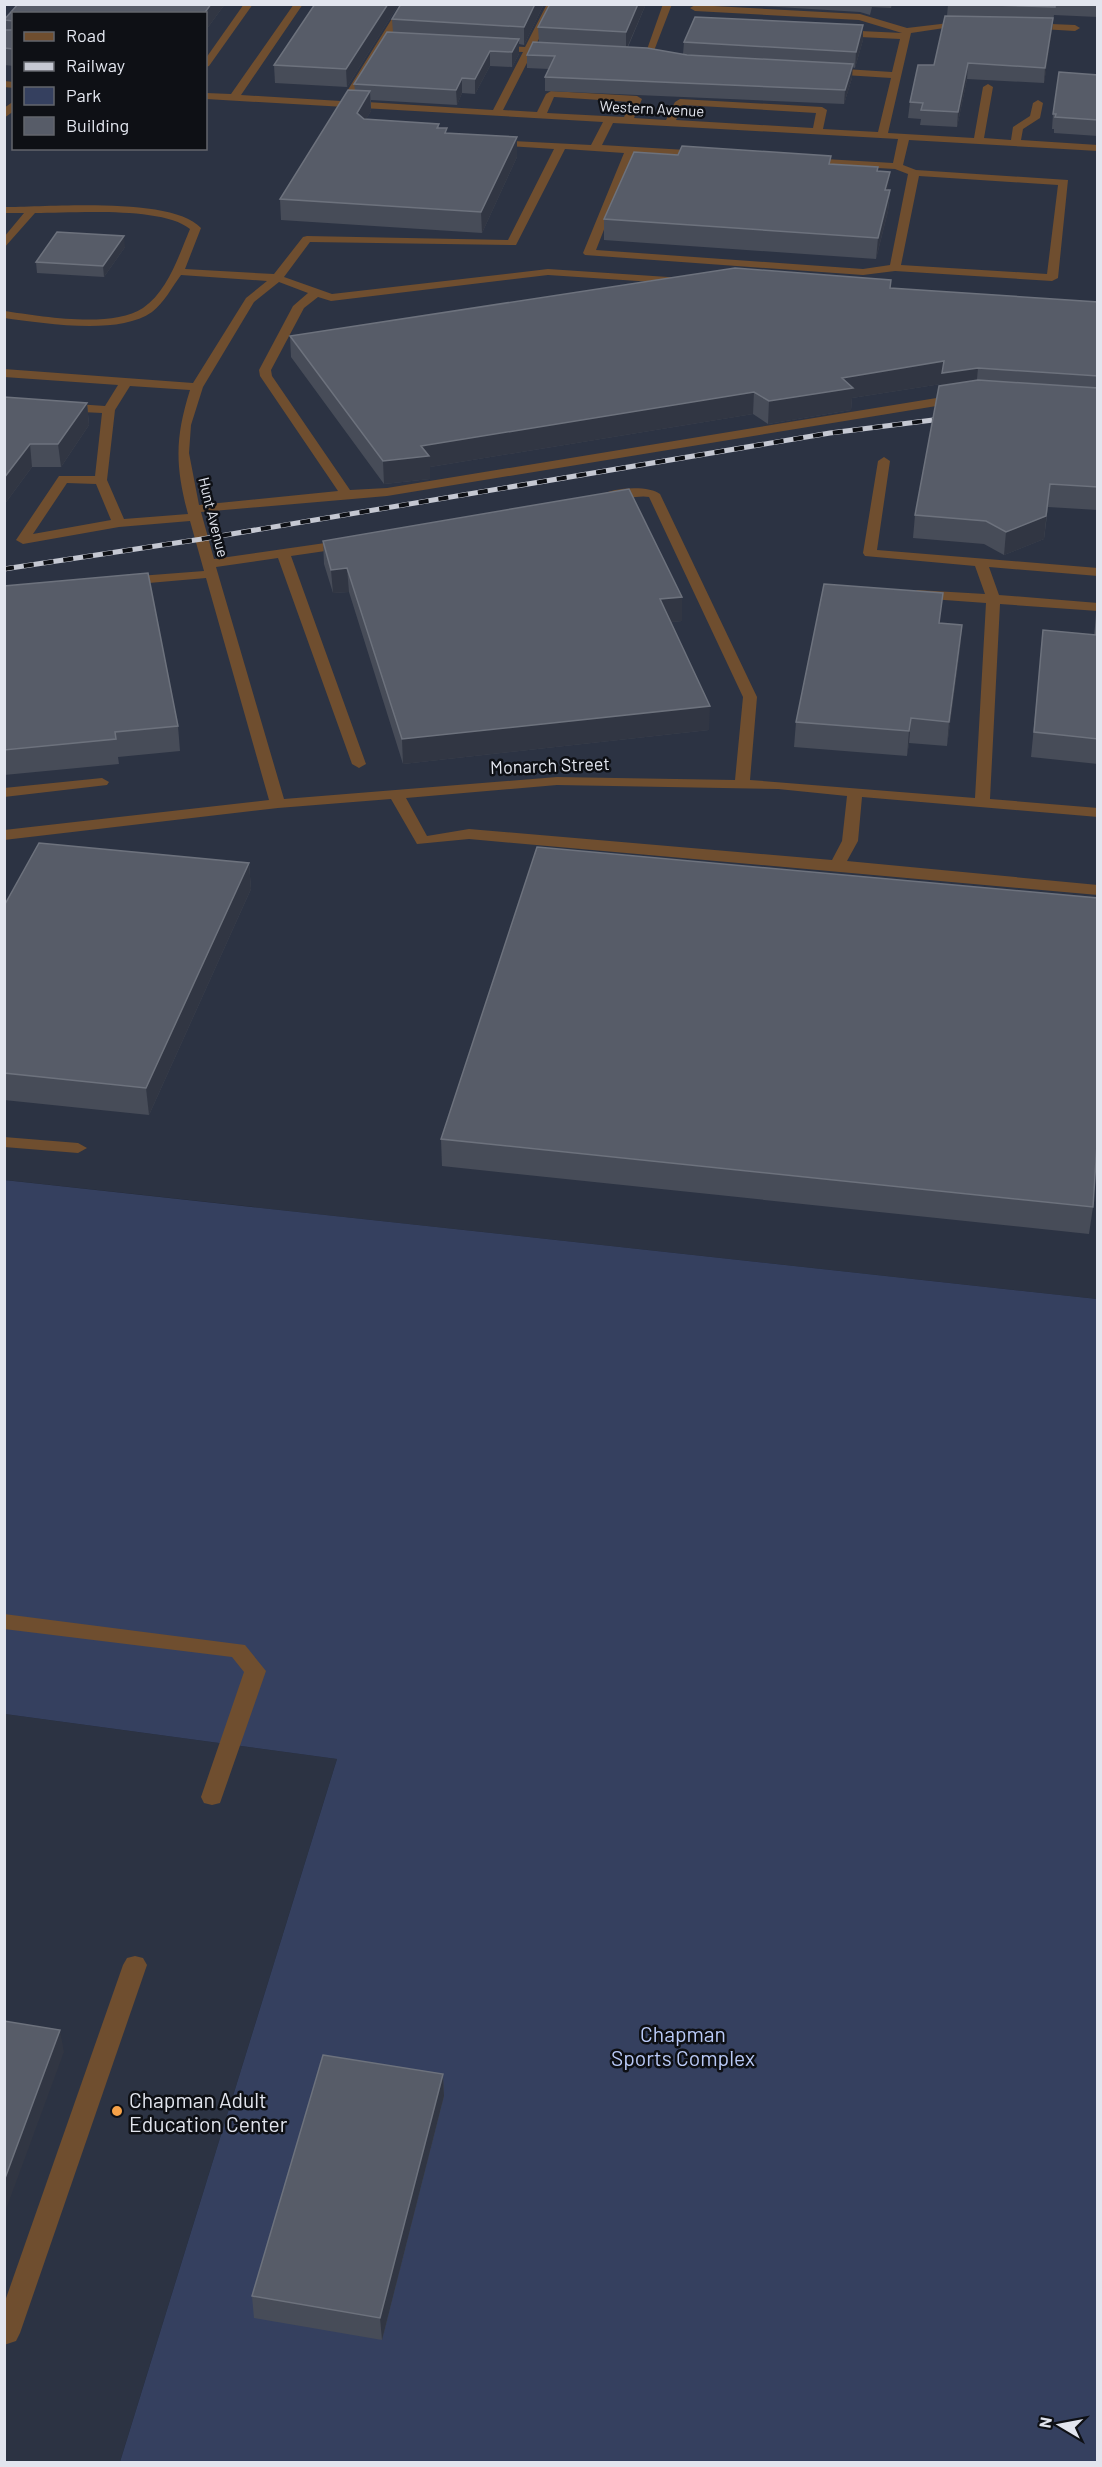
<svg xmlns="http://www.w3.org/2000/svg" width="1102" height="2467" font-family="Barlow,sans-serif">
<rect width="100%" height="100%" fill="#222733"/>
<g fill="#2c3343" fill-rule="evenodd">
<path d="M 5,5 L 1097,5 L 1097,1299 L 5,1180 ZM 14,14 L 206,14 L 206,148 L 14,148 Z"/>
<polygon points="5,1714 337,1759 120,2462 5,2462"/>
</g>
<polygon fill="#35405f" points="4,1180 1097,1299 1097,2462 120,2462 337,1759 5,1714"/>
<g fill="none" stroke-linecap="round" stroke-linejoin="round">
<g fill="#6f4e2f" fill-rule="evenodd">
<polygon points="244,4 253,4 209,66 206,67 206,58"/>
<path d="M 294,4 L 303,4 L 241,95 L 341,101 L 401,4 L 410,4 L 351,101 L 493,110 L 523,52 L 494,51 L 489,48 L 494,45 L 525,47 L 547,4 L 556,4 L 535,47 L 554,48 L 559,51 L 554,54 L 532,53 L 503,110 L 537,112 L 546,94 L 551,91 L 637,96 L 642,99 L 634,118 L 666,120 L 675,102 L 680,99 L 822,107 L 827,110 L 823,129 L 878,132 L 891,78 L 829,74 L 824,71 L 829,68 L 892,72 L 900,39 L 840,36 L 835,33 L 840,30 L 902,33 L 859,20 L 695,11 L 690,8 L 695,5 L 860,14 L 907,28 L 966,21 L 971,24 L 911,33 L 888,133 L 974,138 L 983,87 L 988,84 L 993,87 L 984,138 L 1011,140 L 1013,127 L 1030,116 L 1033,103 L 1038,100 L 1043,103 L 1040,118 L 1023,129 L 1021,140 L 1098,145 L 1098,151 L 909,140 L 903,165 L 916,170 L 1068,180 L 1058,278 L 1052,281 L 895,271 L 863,275 L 585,255 L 583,253 L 624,153 L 565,149 L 516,245 L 310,242 L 284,277 L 332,294 L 548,269 L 683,278 L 689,281 L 683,284 L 548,275 L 331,301 L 318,297 L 304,308 L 271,370 L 272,376 L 350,490 L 387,488 L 961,394 L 967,398 L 961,402 L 387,496 L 201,512 L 214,559 L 346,540 L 353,544 L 346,548 L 291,556 L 366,764 L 359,768 L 352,764 L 278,558 L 216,567 L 284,799 L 557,777 L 735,780 L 743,697 L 649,497 C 635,494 610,505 600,496 C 610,487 650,485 660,494 L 757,697 L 750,780 L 975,798 L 986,603 L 917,598 L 910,594 L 917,590 L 985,594 L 975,566 L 865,556 L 863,553 L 878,461 L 884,457 L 890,461 L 877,550 L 1098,568 L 1098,576 L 989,567 L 999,595 L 1098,603 L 1098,611 L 1000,604 L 990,799 L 1098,808 L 1098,817 L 862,797 L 858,841 L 847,861 L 1098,885 L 1098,895 L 469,839 L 417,844 L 391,799 L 278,808 L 4,840 L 4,830 L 269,800 L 206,578 L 126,585 L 119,581 L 126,577 L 204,571 L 190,521 L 119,527 L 23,544 L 16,540 L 59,476 L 95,476 L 102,413 L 62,411 L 56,407 L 62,403 L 105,406 L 118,385 L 4,377 L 4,369 L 193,383 L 246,298 L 267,281 L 181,275 C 172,287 164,303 152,312 C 118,336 44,323 4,318 L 4,311 C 41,316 111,329 143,308 C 168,291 179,255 190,229 C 162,206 73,213 35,213 L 4,248 L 4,237 L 24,213 L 4,213 L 4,207 C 48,207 173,196 201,228 L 185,269 L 274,274 L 303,237 L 307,236 L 508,240 L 554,149 L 495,145 L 490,142 L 491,140 L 591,145 L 603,122 L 206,99 L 206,93 L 231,94 ZM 554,97 L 631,102 L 624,117 L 547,113 ZM 683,105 L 816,113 L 813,128 L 676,120 ZM 613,123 L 898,139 L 893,163 L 808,158 L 803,161 L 808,164 L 895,169 L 908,174 L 890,265 L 863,269 L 596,250 L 634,153 L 703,157 L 708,154 L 703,151 L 602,145 ZM 919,176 L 1058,185 L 1047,274 L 901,265 ZM 279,282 L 308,293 L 293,306 L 259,370 L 260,376 L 338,491 L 199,505 L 189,453 L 191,425 L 203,387 L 254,302 ZM 130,386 L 190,390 C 175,438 175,465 188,514 L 124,519 L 107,480 L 115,410 ZM 67,483 L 96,484 L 111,520 L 33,534 ZM 557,785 L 778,789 L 847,796 L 842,841 L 832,860 L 469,829 L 427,836 L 406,798 Z"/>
<polygon points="663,4 672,4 652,56 644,58"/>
<polygon points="1027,23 1075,25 1080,28 1075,31 1024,28 1022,26"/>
<polygon points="4,81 14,82 14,88 4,87"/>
<polygon points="14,101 14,111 4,118 4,108"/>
<polygon points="102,778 109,782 107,785 4,797 4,788"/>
<polygon points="4,1137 78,1143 87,1148 78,1153 4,1147"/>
<polygon points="4,1614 245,1645 266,1671 220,1803 212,1805 204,1803 201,1797 244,1672 232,1657 4,1629"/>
<polygon points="135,1956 143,1958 147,1965 20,2333 16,2341 4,2345 4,2304 123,1965 127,1958"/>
</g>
<g stroke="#c5c8d2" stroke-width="5">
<polyline id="rail" points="4,569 202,539 830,433 949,418"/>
</g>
<use href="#rail" stroke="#0e1015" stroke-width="4" stroke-dasharray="10" stroke-linecap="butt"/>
</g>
<g fill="#474c58">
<polygon points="18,4 225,4 206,30 206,14 14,14 14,66 4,65 4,30 6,30 4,20"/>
<polygon points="399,4 347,87 275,83 274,65"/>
<polygon points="401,4 544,4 524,45 519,44 519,54 512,67 490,66 475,94 462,93 457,105 371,100 371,111 366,119 439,124 439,128 447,133 517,137 517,157 482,233 281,220 280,199 355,90 354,84 393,33 392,19"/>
<polygon points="550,4 646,4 628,47 683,54 684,42 863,25 863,40 855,68 852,67 852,78 844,104 545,91 545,77 549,69 527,68 527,55 539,42 538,27"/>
<polygon points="727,4 892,4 891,8 872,7 870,15 860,12"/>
<polygon points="948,4 1098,4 1098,17 1054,15 1044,83 967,79 957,127 920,125 921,119 908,118 910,102 934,65 947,16"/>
<polygon points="1098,75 1098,136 1054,133 1054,129 1052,129 1053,114"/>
<polygon points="831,164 878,167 878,171 889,190 890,190 888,211 876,259 604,240 604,219"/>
<polygon points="125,247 104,277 37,273 36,262"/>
<polygon points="891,288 1098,302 1098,510 1048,507 1044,539 1004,555 984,544 913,538 915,515 941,384 852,398 851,410 768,424 753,414 430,467 430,479 384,484 291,357 290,336"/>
<polygon points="4,397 87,403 89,425 61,467 32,467 4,505"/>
<polygon points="323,541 682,621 671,622 709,730 403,764 349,592 333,593 324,564"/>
<polygon points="4,586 178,726 180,751 118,757 119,764 4,775"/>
<polygon points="1098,604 1098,764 1031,757 1041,654 1094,634"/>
<polygon points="940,623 962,625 960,649 947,746 909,743 907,756 794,747 796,722"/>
<polygon points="249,863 251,889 149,1115 4,1100 4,906"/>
<polygon points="441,1139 1093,1207 1089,1234 442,1166"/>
<polygon points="443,2074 444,2096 382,2340 254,2318 252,2296"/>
</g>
<g fill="#313643">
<polygon points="211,4 225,4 206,30 206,14 204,14"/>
<polygon points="388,4 399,4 347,87 346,69"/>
<polygon points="535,4 544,4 524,45 524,27"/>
<polygon points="638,4 646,4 626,50 626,32"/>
<polygon points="1053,18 1052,32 1044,83 1045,68"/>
<polygon points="863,25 863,40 855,68 856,52"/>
<polygon points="519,39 519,54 512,67 512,52"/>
<polygon points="490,51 490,66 475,94 475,79"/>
<polygon points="968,63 967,79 957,127 958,112"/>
<polygon points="853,64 852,78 844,104 845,90"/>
<polygon points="462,78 462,93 457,105 456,90"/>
<polygon points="370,91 371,111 358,133 357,113"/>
<polygon points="517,137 517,157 482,233 481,212"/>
<polygon points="890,172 888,192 885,190"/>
<polygon points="890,190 888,211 876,259 878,238"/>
<polygon points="124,236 125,247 104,277 103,266"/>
<polygon points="944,361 978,368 976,390 940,396 941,384 852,398 851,410 768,424 769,401 842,378"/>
<polygon points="754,392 753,414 430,467 430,479 384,484 383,461 421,446"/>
<polygon points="87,403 89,425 61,467 58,444"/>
<polygon points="30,444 32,467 4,505 4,478"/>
<polygon points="1050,484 1044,539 1004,555 1006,532"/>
<polygon points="347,568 349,592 333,593 331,570"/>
<polygon points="682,597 682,621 660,623 660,599"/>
<polygon points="962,625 960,649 947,746 949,722"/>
<polygon points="710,706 709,730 403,764 402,739"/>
<polygon points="911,718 909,743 907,756 909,731"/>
<polygon points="249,863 251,889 149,1115 146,1088"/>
<polygon points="60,2030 64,2052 4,2215 4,2181"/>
<polygon points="443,2074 444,2096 382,2340 380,2318"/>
</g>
<g fill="#575c68" stroke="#6d727d" stroke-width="1.5">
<polygon points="18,4 211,4 204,14 14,14 14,21 4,20"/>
<polygon points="315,4 388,4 346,69 274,65"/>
<polygon points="401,4 535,4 524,27 392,19"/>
<polygon points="550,4 638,4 626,32 538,27"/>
<polygon points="961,4 1055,4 1055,7"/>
<polygon points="945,16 1053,18 1045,68 968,63 958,112 921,110 923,103 910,102 918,65 934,65"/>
<polygon points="695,17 863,25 856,52 684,42"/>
<polygon points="4,30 14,30 14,49 4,48"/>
<polygon points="387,32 519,39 512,52 490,51 475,79 462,78 456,90 354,84"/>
<polygon points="533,42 647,48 687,55 853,64 845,90 545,77 555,56 527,55"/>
<polygon points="1059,72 1098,75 1098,120 1055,117 1056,114 1053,114"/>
<polygon points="348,90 370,91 357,113 364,119 439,124 437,128 447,128 445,133 517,137 481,212 280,199"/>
<polygon points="682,146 831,156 829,164 878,167 877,171 890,172 885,190 890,190 878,238 604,219 634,152 678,155"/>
<polygon points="57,232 124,236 103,266 36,262"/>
<polygon points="735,268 891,280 890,288 1098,302 1098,376 978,368 942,373 944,361 842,378 853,388 769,401 754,392 421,446 429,456 383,461 290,336"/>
<polygon points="978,380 1098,388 1098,487 1050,484 1046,516 1006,532 986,521 915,515 939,386"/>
<polygon points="4,397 87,403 58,444 30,444 4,478"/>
<polygon points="629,489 682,597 660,599 710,706 402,739 347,568 331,570 323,541"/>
<polygon points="148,573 178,726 115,732 116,739 4,750 4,586"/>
<polygon points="824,584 943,593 939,623 962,625 949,722 911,718 909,731 796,722"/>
<polygon points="1097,604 1098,739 1034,732 1043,630 1096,635"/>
<polygon points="39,843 249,863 146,1088 4,1073 4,906"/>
<polygon points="537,847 1098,898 1098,1129 1093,1207 441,1139"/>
<polygon points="4,2021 60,2030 4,2181"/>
<polygon points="323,2055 443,2074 380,2318 252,2296"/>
</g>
<circle fill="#f7a248" stroke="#0e1015" stroke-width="2" cx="117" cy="2111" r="6"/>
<g text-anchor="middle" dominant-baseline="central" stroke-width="5" stroke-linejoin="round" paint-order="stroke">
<g font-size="15" fill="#e2e5ee" stroke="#0e1015">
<text transform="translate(652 108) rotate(3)">Western Avenue</text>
<text transform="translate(214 517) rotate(76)">Hunt Avenue</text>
</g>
<g font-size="18" fill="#e2e5ee" stroke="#0e1015">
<text transform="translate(550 765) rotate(-2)">Monarch Street</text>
</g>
<g font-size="21" fill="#bacaf7" stroke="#0e1015">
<text x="683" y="2033">Chapman<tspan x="683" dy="24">Sports Complex</tspan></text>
</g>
<g font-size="21" fill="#e2e5ee" stroke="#0e1015" text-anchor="start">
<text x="129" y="2099">Chapman Adult<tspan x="129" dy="24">Education Center</tspan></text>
</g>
</g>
<rect width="1102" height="2467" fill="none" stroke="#e2e5ee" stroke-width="12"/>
<rect x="12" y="12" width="195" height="138" fill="#0e1015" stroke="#63656c" stroke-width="1.5"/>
<rect x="24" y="32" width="30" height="9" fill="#6f4e2f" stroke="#63656c" stroke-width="1.5"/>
<text x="66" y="42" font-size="18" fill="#e2e5ee">Road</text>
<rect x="24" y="62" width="30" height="9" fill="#c5c8d2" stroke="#63656c" stroke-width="1.5"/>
<text x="66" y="72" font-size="18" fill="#e2e5ee">Railway</text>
<rect x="24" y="87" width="30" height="18" fill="#35405f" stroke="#63656c" stroke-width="1.5"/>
<text x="66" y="102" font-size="18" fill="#e2e5ee">Park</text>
<rect x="24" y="117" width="30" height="18" fill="#575c68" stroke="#63656c" stroke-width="1.5"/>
<text x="66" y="132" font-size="18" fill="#e2e5ee">Building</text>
<g transform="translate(1060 2425) rotate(280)" stroke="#0e1015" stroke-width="4.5" paint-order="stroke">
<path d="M0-4.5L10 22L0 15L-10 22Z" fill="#e2e5ee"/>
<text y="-9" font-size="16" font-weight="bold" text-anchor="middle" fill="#e2e5ee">N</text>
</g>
</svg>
